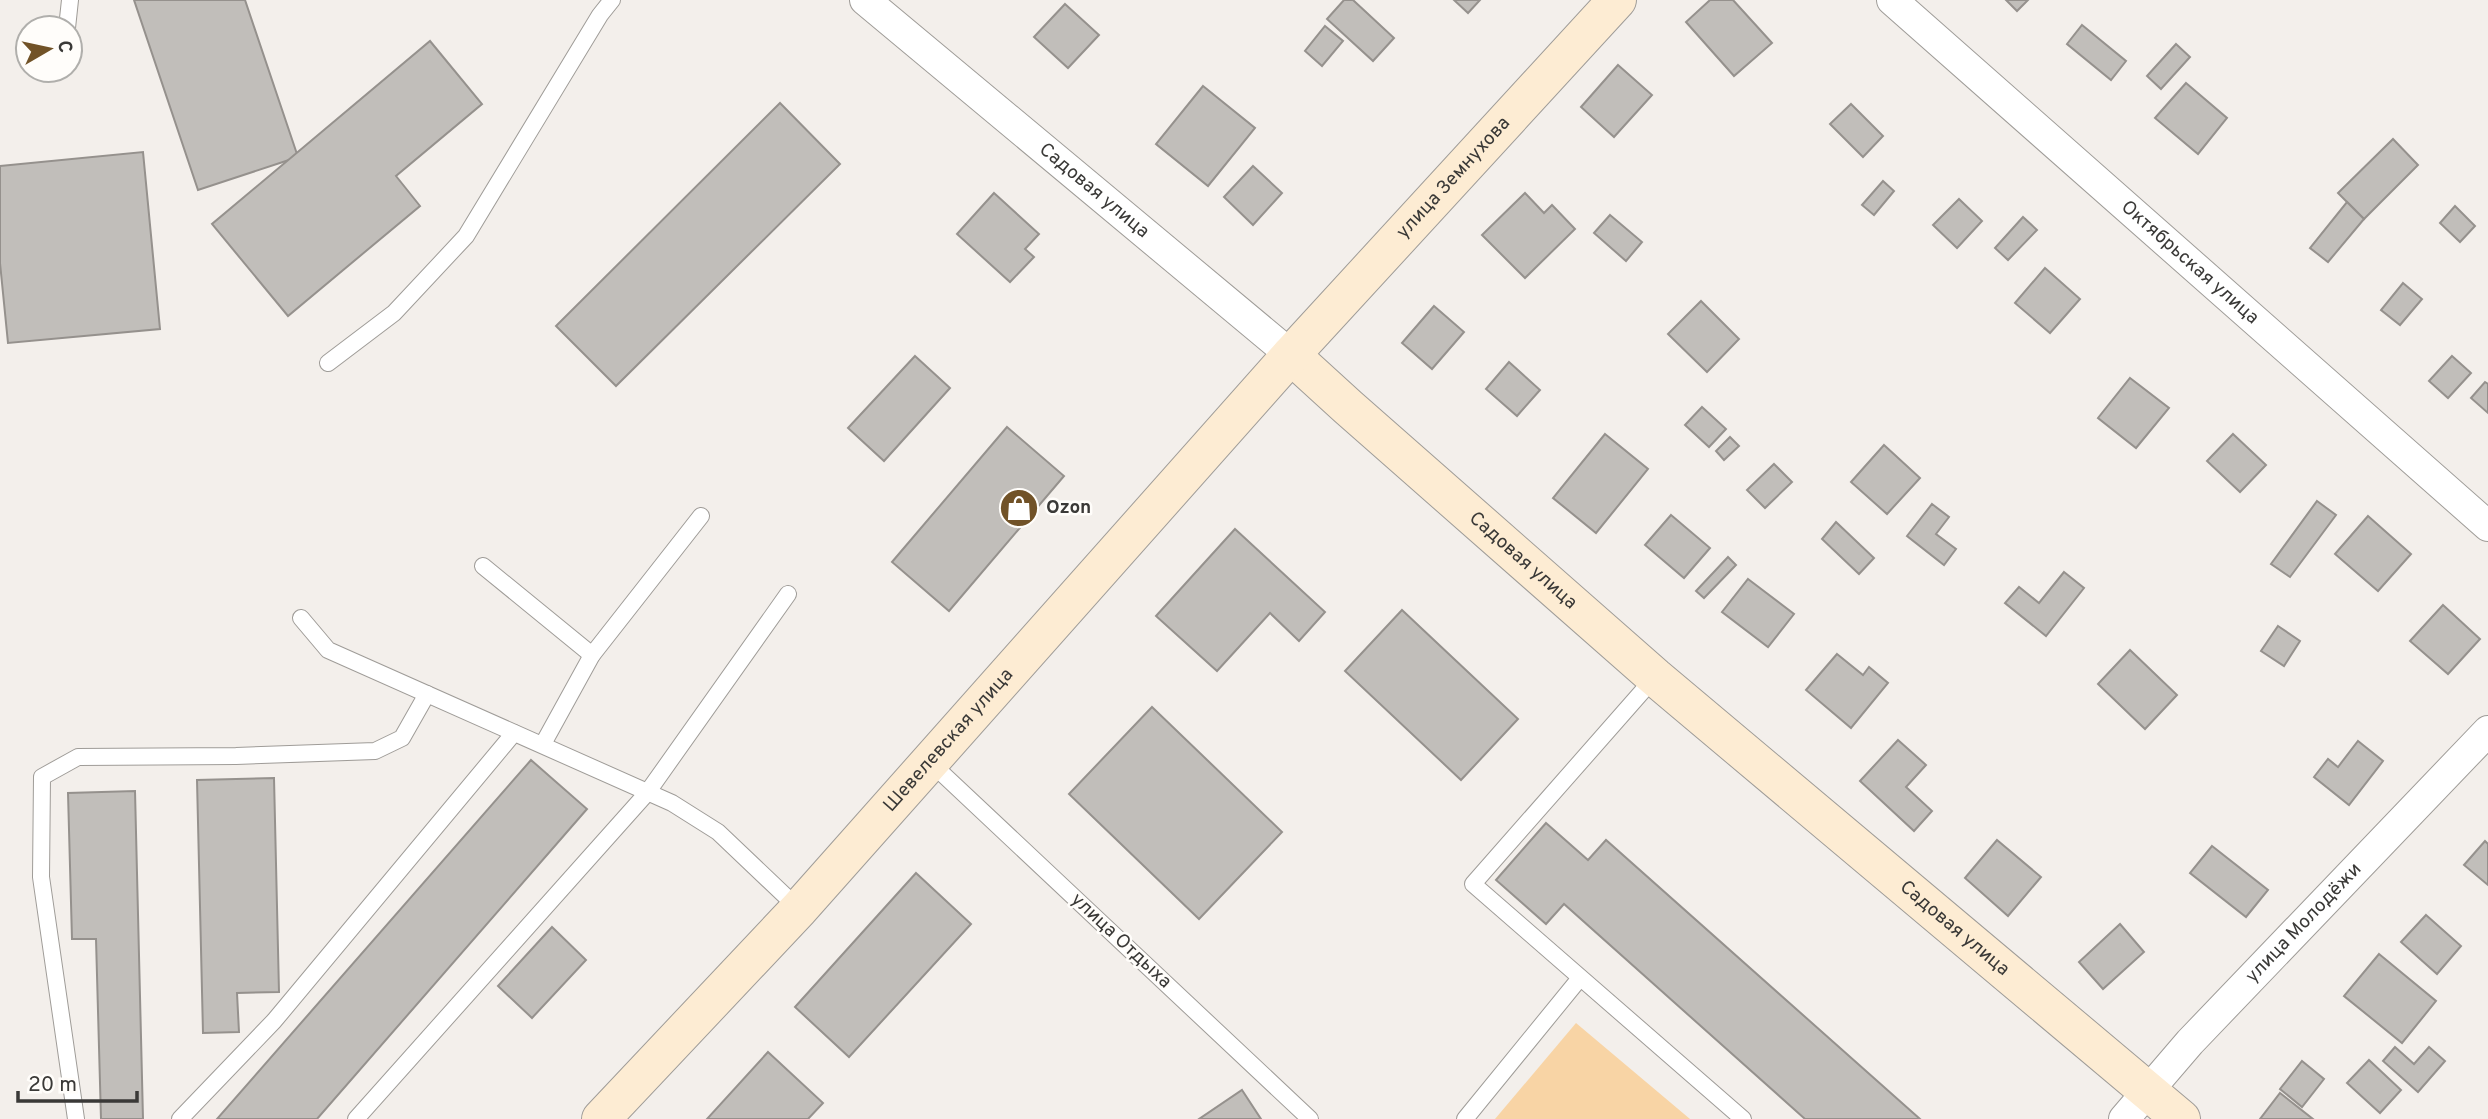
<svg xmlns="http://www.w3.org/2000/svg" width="2488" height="1119" font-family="Overpass,sans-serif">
<rect width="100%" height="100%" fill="#f3efeb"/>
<polygon fill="#f8d4a5" points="1576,1023 1690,1119 1495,1119"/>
<g fill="#c1beba" stroke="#95918d" stroke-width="2">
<polygon points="134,0 245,0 298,157 198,190"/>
<polygon points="1344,0 1353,0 1394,38 1373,61 1327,19"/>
<polygon points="1454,0 1480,0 1468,13"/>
<polygon points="1710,0 1733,0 1772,43 1734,76 1686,22"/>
<polygon points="2006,0 2028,0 2017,11"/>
<polygon points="1065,4 1099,35 1068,68 1034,37"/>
<polygon points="2082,25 2126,61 2111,80 2067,44"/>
<polygon points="1325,26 1343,41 1322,66 1305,51"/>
<polygon points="430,41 482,104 396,176 420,206 288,316 212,224"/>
<polygon points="2176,44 2190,57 2161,89 2147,76"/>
<polygon points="1618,65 1652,95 1614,137 1581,107"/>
<polygon points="2186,83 2227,118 2198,154 2155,118"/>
<polygon points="1203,86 1255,128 1208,186 1156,144"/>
<polygon points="780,103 840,164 616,386 556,326"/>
<polygon points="1851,104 1883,136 1863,157 1830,124"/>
<polygon points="2393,139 2418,165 2364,219 2338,193"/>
<polygon points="143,152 160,329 8,343 0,263 0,166"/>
<polygon points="1253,166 1282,193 1253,225 1224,197"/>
<polygon points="1883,181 1894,191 1874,215 1862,205"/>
<polygon points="994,193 1039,234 1025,249 1034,257 1010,282 957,234"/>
<polygon points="1525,193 1544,213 1552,205 1575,229 1525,278 1482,235"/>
<polygon points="1959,199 1982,221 1957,248 1933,225"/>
<polygon points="2347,202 2364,219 2328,262 2310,248"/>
<polygon points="2455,206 2475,226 2460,242 2440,223"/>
<polygon points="1610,215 1642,242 1626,261 1594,233"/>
<polygon points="2023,217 2037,230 2008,260 1995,248"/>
<polygon points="2045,268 2080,299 2050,333 2015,303"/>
<polygon points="2403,283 2422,299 2400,325 2381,310"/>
<polygon points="1701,301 1739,339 1707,372 1668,334"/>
<polygon points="1434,306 1464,332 1432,369 1402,343"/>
<polygon points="915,356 950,388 884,461 848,428"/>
<polygon points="2452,356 2471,373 2448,398 2429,381"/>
<polygon points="1509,362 1540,390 1517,416 1486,389"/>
<polygon points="2130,378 2169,408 2136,448 2098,418"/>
<polygon points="2485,382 2488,384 2488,413 2471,398"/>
<polygon points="1702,407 1726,429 1709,447 1685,425"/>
<polygon points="1007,427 1064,476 949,611 892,562"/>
<polygon points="1605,434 1648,469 1596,533 1553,498"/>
<polygon points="2233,434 2266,465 2240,492 2207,461"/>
<polygon points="1730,437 1739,446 1724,460 1716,451"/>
<polygon points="1884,445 1920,478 1887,514 1851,482"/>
<polygon points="1774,464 1792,482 1765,508 1747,490"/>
<polygon points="2317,501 2336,515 2290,577 2271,564"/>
<polygon points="1932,504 1949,517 1936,534 1956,549 1944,565 1907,536"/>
<polygon points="1671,515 1710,548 1684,578 1645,545"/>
<polygon points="2368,516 2411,554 2378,591 2335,554"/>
<polygon points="1836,522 1874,558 1859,574 1822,539"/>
<polygon points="1235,529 1325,612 1299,641 1270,613 1217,671 1156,616"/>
<polygon points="1728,557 1736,565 1704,598 1696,591"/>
<polygon points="2064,572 2084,588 2046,636 2005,603 2019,587 2039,603"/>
<polygon points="1748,579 1794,614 1768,647 1722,612"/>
<polygon points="2443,605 2480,639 2448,674 2410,641"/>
<polygon points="1402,610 1518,719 1461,780 1345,671"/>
<polygon points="2278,626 2300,641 2284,666 2261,651"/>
<polygon points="2130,650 2177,695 2145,729 2098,684"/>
<polygon points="1837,654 1863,675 1869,667 1888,683 1851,728 1806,690"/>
<polygon points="1152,707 1282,832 1199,919 1069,794"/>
<polygon points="1898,740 1926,765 1906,787 1932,811 1914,831 1860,781"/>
<polygon points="2358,741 2383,761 2349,805 2314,777 2328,759 2338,767"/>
<polygon points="531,760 587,809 317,1119 217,1119"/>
<polygon points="274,778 279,992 237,993 239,1032 203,1033 197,780"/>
<polygon points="135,791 143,1119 101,1119 96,939 72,939 68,793"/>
<polygon points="1546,823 1588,860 1606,840 1920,1119 1805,1119 1564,904 1546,924 1496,880"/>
<polygon points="1997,840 2041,877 2008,916 1965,878"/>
<polygon points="2485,841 2488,844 2488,885 2464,865"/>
<polygon points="2212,846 2268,890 2246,917 2190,873"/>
<polygon points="916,873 971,924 849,1057 795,1007"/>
<polygon points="2426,915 2461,946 2437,974 2401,942"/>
<polygon points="2120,924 2144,952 2103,989 2079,962"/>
<polygon points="552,927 586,960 532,1018 498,986"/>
<polygon points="2379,954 2436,1001 2402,1043 2344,996"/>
<polygon points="2395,1047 2414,1064 2429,1047 2445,1061 2418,1092 2383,1061"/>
<polygon points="768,1052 823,1103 808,1119 707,1119"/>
<polygon points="2369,1060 2401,1090 2380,1113 2347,1083"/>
<polygon points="2302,1061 2324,1079 2302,1107 2280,1089"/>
<polygon points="1242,1090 1261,1119 1199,1119"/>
<polygon points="2280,1093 2313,1119 2260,1119"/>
</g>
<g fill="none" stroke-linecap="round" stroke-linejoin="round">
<g stroke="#9f9c98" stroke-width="18">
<g id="lane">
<polyline points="67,28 70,0"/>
<polyline points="328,363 394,313 466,236 600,15 612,0"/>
<polyline points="483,566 592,655"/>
<polyline points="301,618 328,650 672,803 718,832 799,909"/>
<polyline points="1655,677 1473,884 1743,1119"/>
<polyline points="543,744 592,655 701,516"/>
<polyline points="931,763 1310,1119"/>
<polyline points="76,1119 41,877 42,777 78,757 236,756 375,751 402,738 427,694"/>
<polyline points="180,1119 274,1021 514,733"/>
<polyline points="356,1119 647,793 788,594"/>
<polyline points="1465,1119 1580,978"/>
</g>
</g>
<g stroke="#9f9c98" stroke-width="32">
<g id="street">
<path id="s1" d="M 865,0 L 1291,355"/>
<path id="s2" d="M 1892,0 L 2488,526"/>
<path id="s3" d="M 2124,1119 L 2190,1042 L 2488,731"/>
</g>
</g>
<g stroke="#9f9c98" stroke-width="40">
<g id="secondary">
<path id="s4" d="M 1291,355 L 1348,407 L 1655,677 L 2181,1119"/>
<path id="s5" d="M 601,1119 L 799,909 L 1291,355 L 1617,0"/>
</g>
</g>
<use href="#lane" stroke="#fff" stroke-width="16"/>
<use href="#street" stroke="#fff" stroke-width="30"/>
<use href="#secondary" stroke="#fdecd3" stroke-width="38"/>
</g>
<defs>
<g id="shop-disc" transform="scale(2.0125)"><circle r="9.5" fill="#715227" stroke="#fffdfa"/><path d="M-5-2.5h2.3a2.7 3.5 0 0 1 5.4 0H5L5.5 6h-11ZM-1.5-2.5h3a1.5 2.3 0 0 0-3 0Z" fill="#fff"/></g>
</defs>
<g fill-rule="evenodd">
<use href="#shop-disc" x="1019" y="508"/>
</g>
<g text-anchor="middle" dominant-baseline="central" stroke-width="5" stroke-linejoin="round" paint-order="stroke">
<g font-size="19" fill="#3a3937" stroke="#fffdfa">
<text stroke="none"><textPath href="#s5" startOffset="1270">улица Земнухова</textPath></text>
<text stroke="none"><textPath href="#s1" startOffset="298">Садовая улица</textPath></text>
<text stroke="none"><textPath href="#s2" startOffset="397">Октябрьская улица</textPath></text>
<text stroke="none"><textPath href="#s4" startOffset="310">Садовая улица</textPath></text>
<text stroke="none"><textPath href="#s5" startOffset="514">Шевелевская улица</textPath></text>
<text stroke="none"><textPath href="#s3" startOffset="266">улица Молодёжи</textPath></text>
<text stroke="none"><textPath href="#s4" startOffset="877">Садовая улица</textPath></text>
<text transform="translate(1121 941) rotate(43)">улица Отдыха</text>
</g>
<g font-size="19" font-weight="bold" fill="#3a3937" stroke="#fffdfa" text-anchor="start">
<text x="1046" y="508">Ozon</text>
</g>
</g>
<g transform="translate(49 49) rotate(81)"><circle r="33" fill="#fffdfa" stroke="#b0afac" stroke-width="2"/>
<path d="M0-5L12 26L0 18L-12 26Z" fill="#715227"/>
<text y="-10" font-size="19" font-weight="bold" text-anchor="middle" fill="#3a3937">С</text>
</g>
<path d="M18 1091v10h119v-10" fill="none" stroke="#3a3937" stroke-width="3.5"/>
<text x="28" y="1091" font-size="21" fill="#3a3937" stroke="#fffdfa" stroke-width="5" paint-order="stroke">20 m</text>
</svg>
